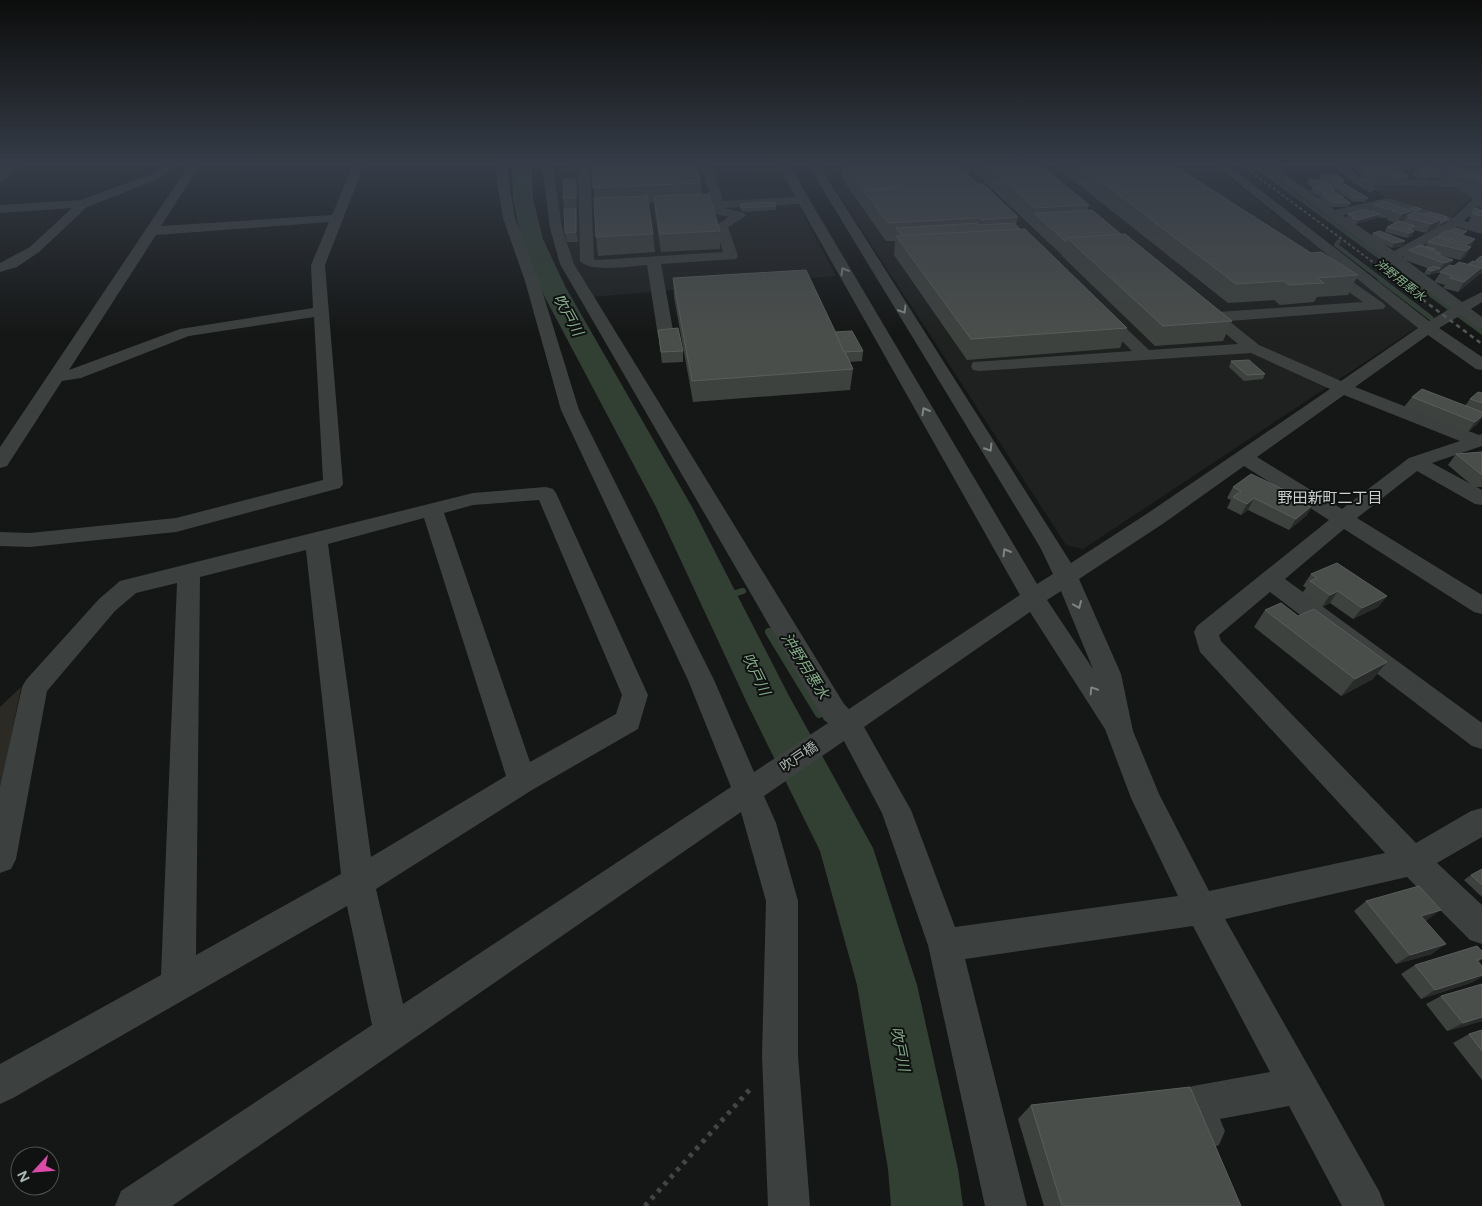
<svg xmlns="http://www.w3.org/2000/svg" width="1482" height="1206" font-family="Figtree,'Noto Sans JP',sans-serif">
<rect width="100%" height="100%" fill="#151716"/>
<g fill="#1f2120">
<polygon points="552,165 777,165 836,276 592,297 562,240"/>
<polygon points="820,165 1213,165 1418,327 1083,549 1066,545"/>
</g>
<g fill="#2b2a24">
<polygon points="1366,183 1455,187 1472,198 1452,217 1445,217 1391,201"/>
<polygon points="21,687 0,793 0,707"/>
</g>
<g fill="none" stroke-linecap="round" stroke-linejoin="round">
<g stroke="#324034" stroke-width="4">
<polyline points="1254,165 1411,280"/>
<polyline points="1339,241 1336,245 1382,280"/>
</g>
<g stroke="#324034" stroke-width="5">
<polyline points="1380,279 1431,318"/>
<polyline points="1410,279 1482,332"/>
</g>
<polyline stroke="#324034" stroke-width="6" points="719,598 743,591"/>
<polyline stroke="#324034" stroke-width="8" points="769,632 819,714"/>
<polygon fill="#324034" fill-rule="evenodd" points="512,165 532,165 533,199 543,239 566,288 692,507 788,694 873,848 917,985 958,1169 963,1206 891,1206 888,1169 857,985 820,851 748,705 656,507 540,288 521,239 513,199"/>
<polyline stroke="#414743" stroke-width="5" stroke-dasharray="4 5.5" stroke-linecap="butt" points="645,1206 752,1087"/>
<g fill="#3c403e" fill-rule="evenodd">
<polygon points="7,165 18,165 4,181 0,182 0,172"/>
<polygon points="167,165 180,165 160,178 87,207 39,252 17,267 0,272 0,263 30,247 72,208 0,213 0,205 81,200 152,174"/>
<path d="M 189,165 L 200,165 L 161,226 L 332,215 L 353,165 L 364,165 L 325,265 L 343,484 L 340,488 L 176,532 L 30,547 L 0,546 L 0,532 L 30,533 L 176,518 L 323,480 L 314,317 L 189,336 L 81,378 L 62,381 L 7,466 L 0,468 L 0,447 ZM 329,222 L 311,265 L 313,308 L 180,329 L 69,370 L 156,235 Z"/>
<path d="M 497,165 L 508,165 L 508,176 L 515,218 L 539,281 L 579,410 L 714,680 L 754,772 L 828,723 L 824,720 L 560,264 L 550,228 L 542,165 L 553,165 L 562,228 L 574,264 L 844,704 L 849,709 L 1020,595 L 799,204 L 725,208 L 744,213 L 746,216 L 728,227 L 738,256 L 736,259 L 661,264 L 674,336 L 672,339 L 660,339 L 658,336 L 647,265 C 631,266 590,273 580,261 L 578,171 L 569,169 L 568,165 L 582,165 L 590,169 L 594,259 L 597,260 L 723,252 L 715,226 L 729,217 L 716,214 L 714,211 L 701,165 L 712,165 L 723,201 L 795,197 L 778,165 L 789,165 L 1037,584 L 1053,574 L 1040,547 L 808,165 L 819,165 L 1071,563 L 1148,513 L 1330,389 L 1251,353 L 979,371 L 973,370 L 971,366 L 973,362 L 1132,351 L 1093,312 L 1096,309 L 1106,309 L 1149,350 L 1238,344 L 1199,311 L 1196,308 L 1199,305 C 1208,303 1212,307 1218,312 L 1363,302 L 1320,272 L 1318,269 L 1325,265 L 1330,266 L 1383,303 L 1386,306 L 1383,309 L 1229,321 L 1259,345 L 1341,381 L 1418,328 L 1216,165 L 1228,165 L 1429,321 L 1451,308 L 1259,165 L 1272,165 L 1335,210 L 1387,198 L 1453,218 L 1473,199 L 1455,187 L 1372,185 L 1376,189 L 1370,193 L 1354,183 L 1332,165 L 1344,165 L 1362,178 L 1443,180 L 1422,165 L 1435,165 L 1482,194 L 1482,203 L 1464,221 L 1482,226 L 1482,234 L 1457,227 L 1402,257 L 1462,302 L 1482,292 L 1482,302 L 1471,309 L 1482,317 L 1482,329 L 1476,327 L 1461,315 L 1439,328 L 1482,357 L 1482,370 L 1476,369 L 1428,335 L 1355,387 L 1479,435 L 1482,434 L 1482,446 L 1432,463 L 1482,490 L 1482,505 L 1475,504 L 1417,471 L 1357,518 L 1482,595 L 1482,614 L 1474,612 L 1344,529 L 1285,579 L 1482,723 L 1482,749 L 1472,746 L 1270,592 L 1219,635 L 1221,641 L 1416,843 L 1471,811 L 1482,808 L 1482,837 L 1437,863 L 1482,905 L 1482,944 L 1470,940 L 1407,877 L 1225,919 L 1379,1191 L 1385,1206 L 1342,1206 L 1289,1106 L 1220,1119 L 1225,1131 L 1219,1145 L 1205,1151 L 1191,1145 L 1174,1105 L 1179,1091 L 1193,1086 L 1270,1072 L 1193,926 L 965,959 L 1027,1206 L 985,1206 L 928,945 L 882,813 L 844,741 L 764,796 L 776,823 L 798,901 L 798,1056 L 810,1206 L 768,1206 L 762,1056 L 766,901 L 741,812 L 172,1206 L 115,1206 L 121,1191 L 372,1025 L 347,906 L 13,1098 L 0,1104 L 0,1064 L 161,975 L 177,583 L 136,593 L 115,611 L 47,691 L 16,859 L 11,869 L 0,873 L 0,787 L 22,687 L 26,680 L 99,599 L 120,581 L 473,493 L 546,487 L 553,489 L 556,493 L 648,695 L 638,729 L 532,790 L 376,889 L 403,1004 L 731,787 L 688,680 L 561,410 L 525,281 L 503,218 L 496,176 ZM 1387,206 L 1445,223 L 1394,251 L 1343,215 ZM 1344,395 L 1460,441 L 1409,458 L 1342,509 L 1257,457 ZM 1244,466 L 1329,520 L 1197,626 L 1194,632 L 1200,652 L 1385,853 L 1209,891 L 1159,794 L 1133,731 L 1121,674 L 1079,579 L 1164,523 ZM 539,500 L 622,695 L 616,714 L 530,762 L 444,513 L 473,505 ZM 424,518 L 506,776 L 371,857 L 328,544 ZM 306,550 L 341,874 L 196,955 L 200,577 ZM 1061,591 L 1093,669 L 1047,600 ZM 1030,612 L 1105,729 L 1131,798 L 1178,896 L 955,927 L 911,810 L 864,727 Z"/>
<polygon points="926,165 998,165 993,168 928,171 922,168"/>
</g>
<polyline stroke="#525855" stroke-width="2" stroke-dasharray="3 2.5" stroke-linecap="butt" points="1242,165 1397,280"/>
<polyline stroke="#525855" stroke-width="2.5" stroke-dasharray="4.5 4" stroke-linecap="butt" points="1395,279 1482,344"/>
</g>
<g fill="#3e423f">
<polygon points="589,165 696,165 701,183 702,194 720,231 720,249 661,252 655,213 654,202 648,203 653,234 655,252 598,256 596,237 593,168 589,168"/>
<polygon points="844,165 958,165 978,184 1018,217 1016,225 1127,328 1120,348 967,360 894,255 895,242 895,241 886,241 842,179 842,167 843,167"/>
<polygon points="971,165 1040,165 1089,205 1087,210 1122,235 1232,321 1223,341 1155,346 1062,256 1062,255 1031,226 1031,225 1030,225 971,169"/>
<polygon points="1054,165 1173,165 1311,253 1358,275 1348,295 1317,297 1314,302 1280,305 1274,300 1228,303"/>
<polygon points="1277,165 1289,165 1288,167 1279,167"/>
<polygon points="1351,165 1411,165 1413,166 1411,171 1397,170 1409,176 1407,180 1390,180 1383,176 1382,179 1366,179 1361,176 1362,174 1350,167"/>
<polygon points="1420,165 1430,165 1437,170 1435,173 1440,176 1438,180 1425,181 1412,175 1414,170 1422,170 1419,168"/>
<polygon points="1434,165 1458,165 1464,169 1463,170 1469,171 1470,170 1482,169 1482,194 1469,188 1470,187 1465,185 1467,183 1460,183 1449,175 1450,172 1444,172"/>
<polygon points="1321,174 1344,180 1343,183 1368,198 1366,202 1353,202 1333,188 1333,189 1335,190 1334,191 1344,197 1343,198 1351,203 1348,207 1329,207 1319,199 1320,197 1310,192 1313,188 1307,184 1309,180 1322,180 1319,178"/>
<polygon points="577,187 577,207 564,207 563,198"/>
<polygon points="1482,202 1482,208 1478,207 1481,203"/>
<polygon points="740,204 776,206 776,210 742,212 740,208"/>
<polygon points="1374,205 1410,210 1410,209 1421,209 1419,213 1449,219 1446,224 1438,227 1437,227 1436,228 1426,233 1413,230 1412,230 1414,231 1412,236 1407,238 1385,232 1387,227 1395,223 1387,220 1388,218 1383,218 1378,217 1377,218 1356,224 1350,222 1350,220 1346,219 1348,214 1371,211"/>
<polygon points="576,208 578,217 578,242 567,242 565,233"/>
<polygon points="1482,210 1482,227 1468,223 1471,217 1469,217 1472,212"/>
<polygon points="1373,233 1402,246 1392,248 1370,237"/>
<polygon points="1438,236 1464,236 1475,239 1465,257 1460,260 1439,255 1453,260 1449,265 1468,265 1482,257 1482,274 1481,273 1476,277 1458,292 1443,288 1445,285 1434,282 1441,272 1438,273 1437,272 1429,275 1424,274 1427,268 1402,259 1408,250 1425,247 1428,242 1437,237"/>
<polygon points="673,278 835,332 863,351 862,361 849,362 853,369 850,390 693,402 674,297"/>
<polygon points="658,330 683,351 683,362 662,363"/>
<polygon points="1231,361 1265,374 1263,379 1244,381 1229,367"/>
<polygon points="1482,393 1482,418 1477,424 1467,433 1404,407 1412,397 1465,406 1470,399"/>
<polygon points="1482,452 1482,487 1474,487 1448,465 1456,454"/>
<polygon points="1233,487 1307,515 1289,530 1248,510 1241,515 1227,508 1231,500 1227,498"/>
<polygon points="1311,574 1387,596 1378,607 1353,619 1330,603 1322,607 1302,593 1306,588 1303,586"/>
<polygon points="1265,610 1373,679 1341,696 1254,627"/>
<polygon points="1482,869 1482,897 1464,880 1471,875"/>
<polygon points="1366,901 1427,920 1425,921 1432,954 1396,964 1354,911"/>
<polygon points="1482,951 1482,959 1478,962 1473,982 1421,999 1401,974 1415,965"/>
<polygon points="1441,996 1482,1021 1447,1031 1426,1004"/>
<polygon points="1482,1030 1482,1080 1453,1043 1469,1034"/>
<polygon points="1031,1105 1241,1206 1044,1206 1018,1119"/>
</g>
<g fill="#292b2a">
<polygon points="1440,176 1438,180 1425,181 1427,177"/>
<polygon points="576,179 577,187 577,207 576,198"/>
<polygon points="576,208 578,217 578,242 576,232"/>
<polygon points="1411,211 1408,216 1407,215 1404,221 1397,223 1402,214"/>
<polygon points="1380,214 1377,218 1356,224 1358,220"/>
<polygon points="1442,219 1436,228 1426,233 1431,224"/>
<polygon points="1449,219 1446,224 1438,227 1441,223"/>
<polygon points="1414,231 1412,236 1407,238 1410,233"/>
<polygon points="1475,239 1465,257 1460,260 1466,251 1464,250 1468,244"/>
<polygon points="1405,241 1402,246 1392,248 1394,243"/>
<polygon points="1453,260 1447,270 1438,273 1444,263"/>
<polygon points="1440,268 1437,273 1429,275 1432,271"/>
<polygon points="1481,268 1482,272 1480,274 1476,277 1458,292 1464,282"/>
<polygon points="1482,416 1482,418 1477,424 1467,433 1475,422"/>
<polygon points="1254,498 1248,510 1241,515 1247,504"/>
<polygon points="1314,504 1307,515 1289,530 1296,519"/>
<polygon points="1338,591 1330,603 1322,607 1330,595"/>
<polygon points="1387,596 1378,607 1353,619 1362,608"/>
<polygon points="1387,662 1373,679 1341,696 1355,679"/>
<polygon points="1441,910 1427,920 1408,926 1421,916"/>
<polygon points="1446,944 1432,954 1396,964 1410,955"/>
<polygon points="1482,975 1482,977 1473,982 1421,999 1435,990"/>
<polygon points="1482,1017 1482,1021 1447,1031 1463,1023"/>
</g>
<g fill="#4a4e4b" stroke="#585e5b">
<polygon points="593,165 696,165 701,183 593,188"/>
<polygon points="846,165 958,165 978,184 983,184 1018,217 981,220 979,218 888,223 864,191 897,188 863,190"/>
<polygon points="988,165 1040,165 1089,205 1034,208"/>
<polygon points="1079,165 1173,165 1311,253 1321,252 1358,275 1317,278 1324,283 1289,285 1283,281 1236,284"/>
<polygon points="1356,165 1370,165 1376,168 1384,175 1368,175 1364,172 1367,172"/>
<polygon points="1375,165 1388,165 1409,176 1393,176"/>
<polygon points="1394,165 1411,165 1413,166 1395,166"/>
<polygon points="1423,165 1430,165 1437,170 1430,170"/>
<polygon points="1443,165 1458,165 1464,169 1447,168"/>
<polygon points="1426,169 1440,176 1427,177 1414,170"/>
<polygon points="1482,169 1482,175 1470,170"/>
<polygon points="1467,170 1480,175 1477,176 1465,174 1470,177 1469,178 1463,178 1451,171"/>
<polygon points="1321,174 1336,174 1344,180 1339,180 1343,182 1341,182 1368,198 1355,198"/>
<polygon points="1482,175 1482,183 1474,179 1476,179 1470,177"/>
<polygon points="564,179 576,179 576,198 563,198"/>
<polygon points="1309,180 1323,180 1334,187 1330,187 1335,190 1332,190 1344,197 1333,197 1343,198 1351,203 1331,202 1322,194 1327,194 1312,188 1324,187 1319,187"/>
<polygon points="709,194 720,231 660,234 654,196"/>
<polygon points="647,196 653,234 596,237 594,198"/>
<polygon points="1383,201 1411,211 1402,214 1392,211 1396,210 1393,209 1387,209 1374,205"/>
<polygon points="775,202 776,206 742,208 740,204"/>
<polygon points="1415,207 1421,209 1416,211 1410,209"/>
<polygon points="564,208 576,208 576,232 565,233"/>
<polygon points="1475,208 1482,210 1482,211 1476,213 1472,212"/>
<polygon points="1366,209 1380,214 1358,220 1352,218 1355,217 1348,214"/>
<polygon points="1092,210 1122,235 1067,238 1066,241 1065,241 1034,213"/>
<polygon points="1482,211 1482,216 1473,214"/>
<polygon points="1415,212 1442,219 1431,224 1408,218 1411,216 1407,215"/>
<polygon points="1429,212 1447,217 1444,218 1449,219 1441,223 1440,223 1442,219 1424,214"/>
<polygon points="1399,221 1415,226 1408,229 1414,231 1410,233 1387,227"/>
<polygon points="977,223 978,225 1014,223 1020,229 902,236 896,228"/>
<polygon points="1455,228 1467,231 1462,235 1449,231"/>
<polygon points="1025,229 1127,328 971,339 896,236"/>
<polygon points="1447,230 1475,239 1468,244 1438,236"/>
<polygon points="1380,231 1405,241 1394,243 1373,233"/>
<polygon points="1125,234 1232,321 1163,326 1067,238"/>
<polygon points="1436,237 1471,247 1466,251 1428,242"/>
<polygon points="1420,245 1435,249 1434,250 1421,246 1416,247"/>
<polygon points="1421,246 1441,253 1436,254 1453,260 1444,263 1408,250"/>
<polygon points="1481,256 1482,257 1482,262 1476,260"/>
<polygon points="1473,261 1482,263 1482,268 1468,264"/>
<polygon points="1459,262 1481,268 1464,282 1449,278 1453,276 1440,272 1450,265 1454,266"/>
<polygon points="1434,266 1440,268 1432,271 1427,269"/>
<polygon points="806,270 853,369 692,381 673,278"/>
<polygon points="678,328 683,351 661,352 658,330"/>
<polygon points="852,331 863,351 844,352 835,332"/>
<polygon points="1249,360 1265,374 1247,375 1231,361"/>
<polygon points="1422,389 1482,412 1482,416 1475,422 1412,397"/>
<polygon points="1478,392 1482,393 1482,403 1470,399"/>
<polygon points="1482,452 1482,475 1456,454"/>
<polygon points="1251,474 1314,504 1296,519 1254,498 1247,504 1233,497 1241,491 1233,487"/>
<polygon points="1337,563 1387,596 1362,608 1338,591 1330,595 1310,581 1317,578 1311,574"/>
<polygon points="1281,603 1298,616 1314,609 1387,662 1355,679 1265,610"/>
<polygon points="1482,869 1482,885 1471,875"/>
<polygon points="1419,886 1441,910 1421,916 1446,944 1410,955 1366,901"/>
<polygon points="1477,946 1482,951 1482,958 1477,960 1482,966 1482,975 1435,990 1415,965"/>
<polygon points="1482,984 1482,1017 1463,1023 1441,996"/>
<polygon points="1482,1030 1482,1051 1469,1034"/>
<polygon points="1190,1087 1241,1206 1062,1206 1031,1105"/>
</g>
<defs><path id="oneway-chevron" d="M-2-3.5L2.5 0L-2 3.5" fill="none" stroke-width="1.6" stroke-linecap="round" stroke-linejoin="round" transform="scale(1.25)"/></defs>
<g stroke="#7d8681">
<use href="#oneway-chevron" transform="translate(844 271) rotate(-120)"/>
<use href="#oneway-chevron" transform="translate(903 310) rotate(58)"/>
<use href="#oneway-chevron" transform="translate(925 411) rotate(-120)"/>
<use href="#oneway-chevron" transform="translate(989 448) rotate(58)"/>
<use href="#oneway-chevron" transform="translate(1006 552) rotate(-120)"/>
<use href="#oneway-chevron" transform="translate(1078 605) rotate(67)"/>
<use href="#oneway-chevron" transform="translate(1093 690) rotate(-123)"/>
</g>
<linearGradient id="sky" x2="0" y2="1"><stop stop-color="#0c0d0c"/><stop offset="0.49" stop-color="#353c47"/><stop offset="1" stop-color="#353c47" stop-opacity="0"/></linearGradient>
<rect width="1482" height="334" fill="url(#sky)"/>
<g text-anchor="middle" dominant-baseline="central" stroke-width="4" stroke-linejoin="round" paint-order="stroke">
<g font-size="12" font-style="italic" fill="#84ac8a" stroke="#101211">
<text transform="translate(1400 280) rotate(38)">沖野用悪水</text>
</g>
<g font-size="14" fill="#a9b5ae" stroke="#101211">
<text transform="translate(799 757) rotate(-34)">吹戸橋</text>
</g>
<g font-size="15" font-style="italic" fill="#84ac8a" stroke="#101211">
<text transform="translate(568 315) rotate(61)">吹戸川</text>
<text transform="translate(805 666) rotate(58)">沖野用悪水</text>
<text transform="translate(756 674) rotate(64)">吹戸川</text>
<text transform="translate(900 1049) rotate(79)">吹戸川</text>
</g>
<g font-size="15" fill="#c9d2cd" stroke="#101211">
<text x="1330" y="498">野田新町二丁目</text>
</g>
</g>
<g transform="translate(35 1171) rotate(244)"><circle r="24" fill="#101211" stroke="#4d5350"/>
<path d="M0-4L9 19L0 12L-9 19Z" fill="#da4aa8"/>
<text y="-8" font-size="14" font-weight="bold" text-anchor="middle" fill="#a9b5ae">N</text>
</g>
</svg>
